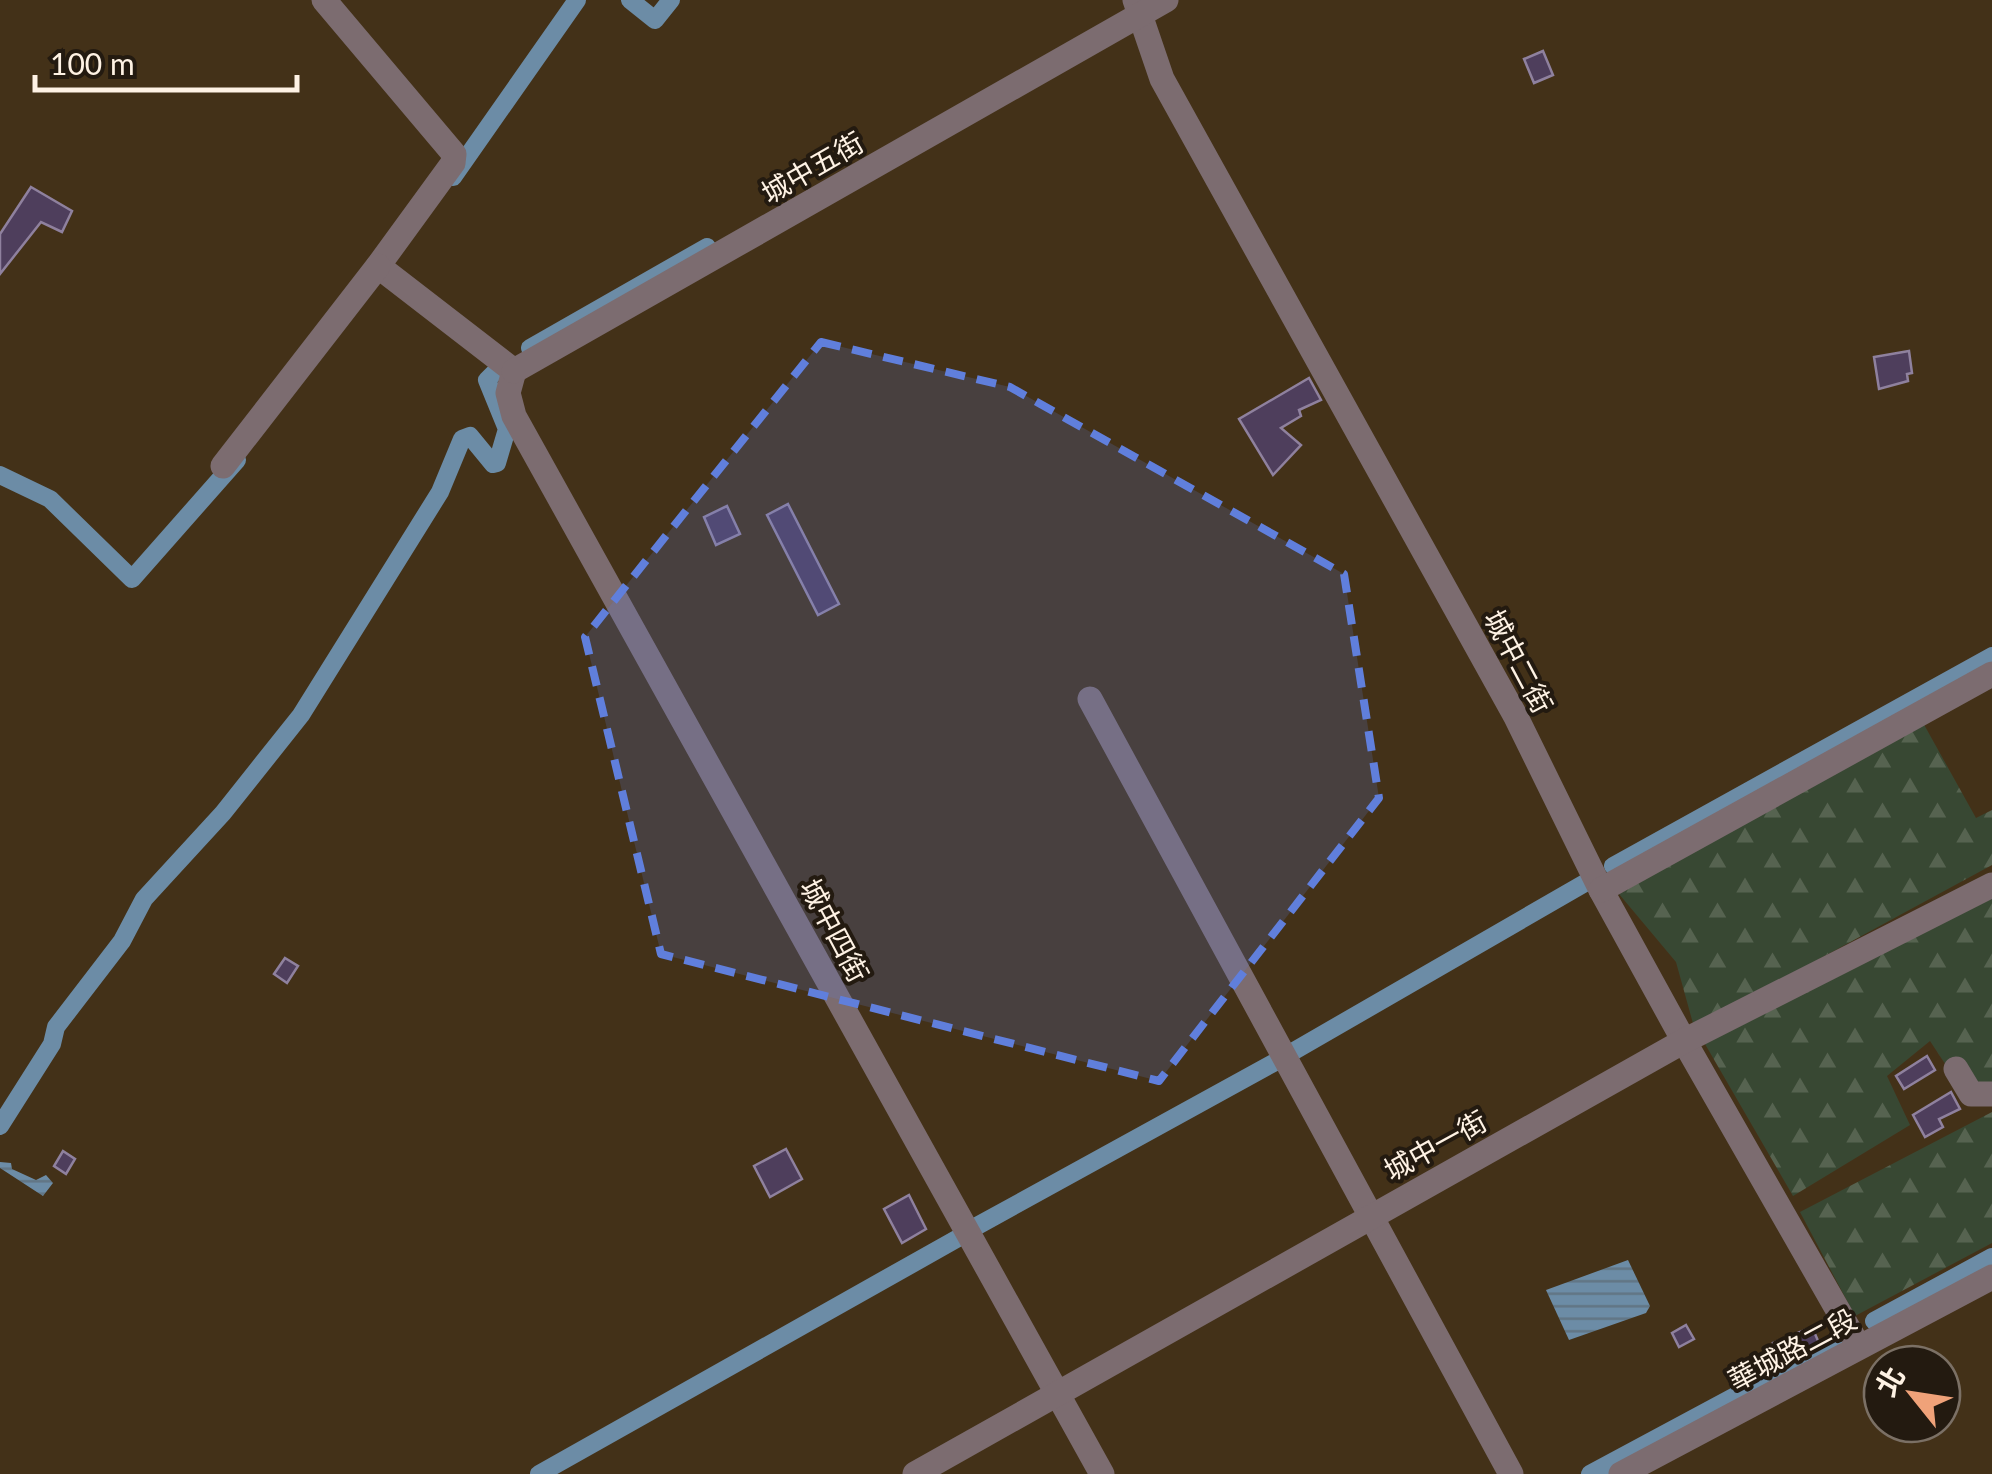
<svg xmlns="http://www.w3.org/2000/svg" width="1992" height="1474" font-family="Lato,'Noto Sans TC',sans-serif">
<defs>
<pattern id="forest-firs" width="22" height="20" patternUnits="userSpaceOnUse" patternTransform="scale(2.5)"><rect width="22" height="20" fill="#384833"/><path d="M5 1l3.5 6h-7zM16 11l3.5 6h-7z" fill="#566350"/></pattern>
<pattern id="water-rules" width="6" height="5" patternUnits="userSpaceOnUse" patternTransform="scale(2.5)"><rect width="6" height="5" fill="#6c8ca6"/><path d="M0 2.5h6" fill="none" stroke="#617584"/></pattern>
</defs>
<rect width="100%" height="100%" fill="#433118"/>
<g fill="url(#forest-firs)">
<polygon points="1922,721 1976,818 1992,810 1992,865 1694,1027 1676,962 1619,894"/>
<polygon points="1992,896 1992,1082 1967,1097 1930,1041 1887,1076 1910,1125 1793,1196 1705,1044"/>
<polygon points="1992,1112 1992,1243 1855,1316 1800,1212"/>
</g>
<g fill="url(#water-rules)">
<polygon points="0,1162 11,1163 12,1169 36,1180 46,1175 53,1183 43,1196 0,1168"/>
<polygon points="1628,1260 1650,1306 1646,1313 1569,1340 1546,1290"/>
</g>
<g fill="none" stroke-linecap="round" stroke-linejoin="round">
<g stroke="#6c8ca6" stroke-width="18">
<polyline points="630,0 655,20 671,0"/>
<polyline points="453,177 577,0"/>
<polyline points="530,348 707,247"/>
<polyline points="0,475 50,499 132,579 237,460"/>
<polyline points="1613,866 1992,656"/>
<polyline points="1294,1051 1585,883"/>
<polyline points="0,1126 52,1044 56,1027 122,941 144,899 223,813 301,715 440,492 462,439 470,436 493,464 497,463 507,429 487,380 497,370"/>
<polyline points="977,1226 1277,1061"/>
<polyline points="1874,1321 1992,1257"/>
<polyline points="539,1474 960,1237"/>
<polyline points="1590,1474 1834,1343"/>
</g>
</g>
<g fill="#4e3e5c" stroke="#8f819e" stroke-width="2.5">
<polygon points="1543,51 1553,75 1534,83 1524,59"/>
<polygon points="31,187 72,211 62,232 41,222 0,274 0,234"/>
<polygon points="1909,351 1912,373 1907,374 1908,381 1879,389 1874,357"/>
<polygon points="1309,378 1321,400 1299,410 1301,416 1281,428 1301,445 1273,475 1239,419"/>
<polygon points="788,504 839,604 818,615 767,515"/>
<polygon points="727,506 740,534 716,545 704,517"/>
<polygon points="285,958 298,966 287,983 274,974"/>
<polygon points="1927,1056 1935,1070 1904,1089 1896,1076"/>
<polygon points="1951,1092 1960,1109 1939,1119 1943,1127 1925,1137 1913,1115"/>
<polygon points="786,1149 802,1179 770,1197 754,1166"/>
<polygon points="63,1151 75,1159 66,1174 54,1166"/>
<polygon points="909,1195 926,1229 902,1243 884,1209"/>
<polygon points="1686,1325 1694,1339 1679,1347 1672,1333"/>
<polygon points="1812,1327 1819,1343 1802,1350 1805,1355 1787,1362 1785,1357 1780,1359 1773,1343"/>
</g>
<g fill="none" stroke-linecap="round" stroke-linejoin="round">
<g stroke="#7c6c70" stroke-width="25">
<polyline points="324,0 454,154 453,163 378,266 514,371 508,393 514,416 1102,1474"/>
<polyline points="1135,0 1162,79 1516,717 1601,890 1684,1041 1859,1347"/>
<polyline points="514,371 1166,0"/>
<polyline points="223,466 378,266"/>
<polyline points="1090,699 1511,1474"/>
<polyline points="1601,890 1992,674"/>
<polyline points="1956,1069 1971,1094 1992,1094"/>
<polyline points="915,1474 1684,1041 1992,885"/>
<polyline points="1621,1474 1992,1277"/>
</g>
</g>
<path fill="#607fdc" fill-opacity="0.2" stroke="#607fdc" stroke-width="8" stroke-dasharray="20 12" stroke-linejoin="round" d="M 821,342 L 1010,387 L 1344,574 L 1379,798 L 1159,1081 L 661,954 L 585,637 Z"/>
<g text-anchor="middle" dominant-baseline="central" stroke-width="8" stroke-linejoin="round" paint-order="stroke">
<g font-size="28" fill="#fef2e4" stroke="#231a10">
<text transform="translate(812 167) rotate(-30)">城中五街</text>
<text transform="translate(1519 661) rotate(62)">城中二街</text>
<text transform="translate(835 930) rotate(62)">城中四街</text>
<text transform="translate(1435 1145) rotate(-29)">城中一街</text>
<text transform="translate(1792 1349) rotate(-28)">華城路二段</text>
</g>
</g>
<g transform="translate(1912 1394) rotate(300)"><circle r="48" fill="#231a10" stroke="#7b7065" stroke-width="2.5"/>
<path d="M0-8L18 38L0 25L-18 38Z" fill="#f0a279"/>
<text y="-15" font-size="28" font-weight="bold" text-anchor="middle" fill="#fef2e4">北</text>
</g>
<path d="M35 75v15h262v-15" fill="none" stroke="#fef2e4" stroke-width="5"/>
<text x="50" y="75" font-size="30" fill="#fef2e4" stroke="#231a10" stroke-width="8" paint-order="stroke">100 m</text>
</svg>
